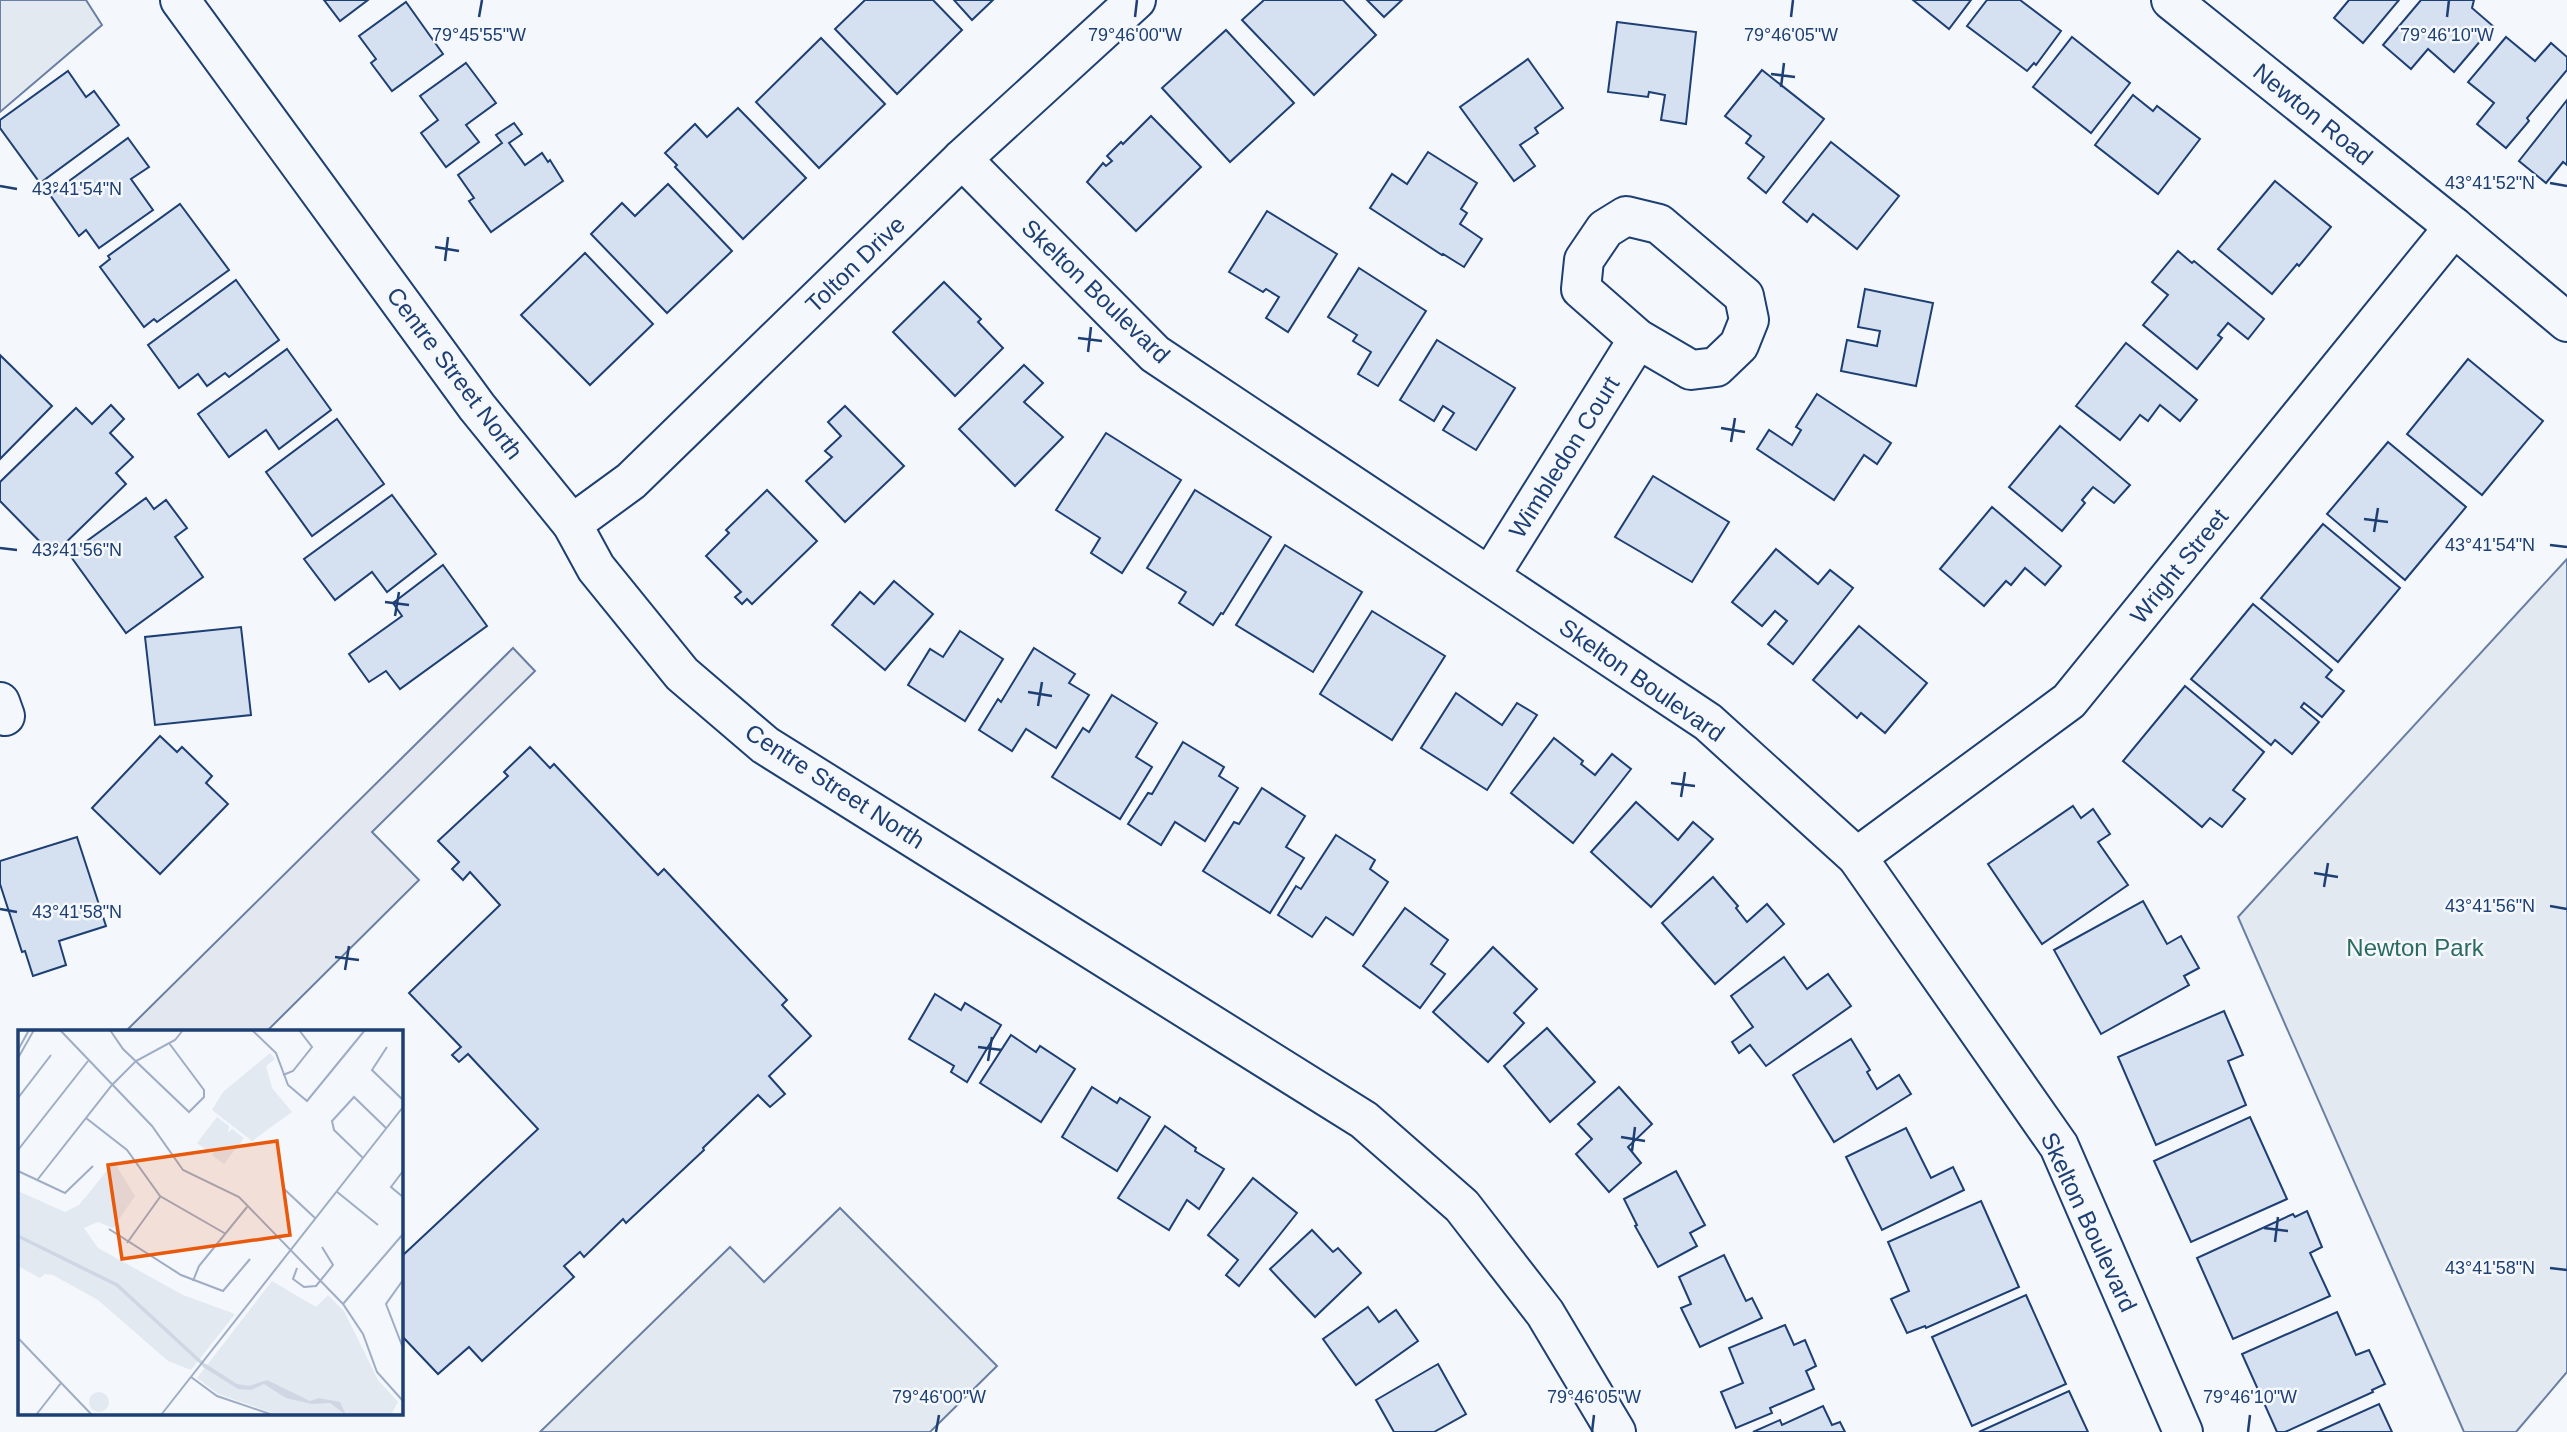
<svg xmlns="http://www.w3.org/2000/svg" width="2567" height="1432" font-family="Helvetica,sans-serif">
<rect width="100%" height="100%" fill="#f4f7fb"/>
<g fill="#e3e9f0" stroke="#687fa3" stroke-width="2">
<polygon points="0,0 86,0 102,25 0,112"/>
<polygon points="2567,559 2567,1372 2516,1432 2464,1432 2238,917"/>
<polygon points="840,1208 997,1366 930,1432 540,1432 730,1247 764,1282"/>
</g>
<polygon fill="#e3e8f0" stroke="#687fa3" stroke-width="2" points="513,648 535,671 372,832 419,880 267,1031 126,1031"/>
<g fill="#d5e0f0" stroke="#1d3f73" stroke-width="2">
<polygon points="324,0 368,0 340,21"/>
<polygon points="865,0 933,0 962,30 897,94 835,29"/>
<polygon points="954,0 993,0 972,20"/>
<polygon points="1264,0 1343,0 1376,35 1314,95 1242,20"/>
<polygon points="1367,0 1402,0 1384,17"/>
<polygon points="1913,0 1971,0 1949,29"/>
<polygon points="1987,0 2020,0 2061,31 2036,65 2034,63 2027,71 1967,26"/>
<polygon points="2349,0 2399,0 2363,43 2334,18"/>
<polygon points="2421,0 2474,0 2472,8 2493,26 2454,72 2428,49 2411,69 2383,45"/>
<polygon points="406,2 443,54 392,91 371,63 376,59 359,36"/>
<polygon points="1617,22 1696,32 1686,124 1661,120 1665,95 1649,92 1648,97 1608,92"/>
<polygon points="1226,30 1294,103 1230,162 1162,88"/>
<polygon points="2072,37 2130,83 2091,133 2033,87"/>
<polygon points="2506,37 2535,61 2551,43 2567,57 2567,70 2527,118 2529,121 2506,148 2477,124 2494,103 2468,82"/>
<polygon points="821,38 885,104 819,168 756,102"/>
<polygon points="1528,59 1563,108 1535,128 1538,133 1520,145 1535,166 1514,181 1460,107"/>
<polygon points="466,63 496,103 466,125 479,142 446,167 421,133 438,120 420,96"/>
<polygon points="1762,70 1824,119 1766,193 1748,178 1764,157 1746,143 1751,136 1725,116"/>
<polygon points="68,71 86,97 94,91 119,125 40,183 0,128 0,120"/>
<polygon points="2133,95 2153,111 2157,106 2200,139 2158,194 2095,145"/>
<polygon points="2567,100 2567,165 2563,162 2546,183 2519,161"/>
<polygon points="738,108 806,178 743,239 675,167 677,165 665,153 695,124 707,137"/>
<polygon points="1151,116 1201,167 1136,231 1087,182 1103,163 1106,166 1112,161 1107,156 1121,142 1123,144"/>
<polygon points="514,123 522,134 509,143 525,165 542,153 548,162 550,160 563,181 491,232 469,201 474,198 458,175 502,143 496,135"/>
<polygon points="128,138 149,167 131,179 153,210 99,248 86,230 79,236 50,195"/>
<polygon points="1831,142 1899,196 1857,249 1813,214 1807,222 1783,202"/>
<polygon points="1428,152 1477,183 1461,209 1467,213 1460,224 1482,239 1464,267 1443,254 1442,255 1370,208 1392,174 1407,184"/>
<polygon points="2275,181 2331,227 2299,266 2297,264 2272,294 2218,249"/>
<polygon points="668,184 732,251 667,313 591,234 622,203 635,216"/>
<polygon points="180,204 229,270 157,322 154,319 144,327 100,267 110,259 108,256"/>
<polygon points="1267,211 1337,254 1288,332 1266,318 1279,297 1266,289 1263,292 1229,272"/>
<polygon points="2178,251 2192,263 2194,261 2264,319 2248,339 2228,323 2218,335 2222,338 2197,369 2143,325 2168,295 2152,282"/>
<polygon points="585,253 653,324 590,385 521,315"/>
<polygon points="1359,268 1426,311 1378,386 1358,374 1371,352 1353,341 1357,335 1328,317"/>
<polygon points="236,280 279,340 229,377 225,373 207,386 198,374 179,388 148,345"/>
<polygon points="944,282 981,319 978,322 1003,348 955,396 893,332"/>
<polygon points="1865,289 1933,303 1916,386 1841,371 1847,340 1877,346 1880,331 1858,327"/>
<polygon points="1437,340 1515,388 1476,450 1443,430 1454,413 1443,406 1434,421 1400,400"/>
<polygon points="2126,343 2197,400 2180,421 2160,405 2148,421 2140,415 2120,440 2076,406"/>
<polygon points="287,349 331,410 279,449 266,430 229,457 198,414"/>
<polygon points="0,355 52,406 0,459"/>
<polygon points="2468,359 2543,421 2482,495 2407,434"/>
<polygon points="1024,365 1043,383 1024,402 1063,437 1015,486 959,429"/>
<polygon points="1817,394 1891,443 1877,464 1864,455 1834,500 1757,449 1769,430 1792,445 1801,430 1796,427"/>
<polygon points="111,405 124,419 110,433 133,457 116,473 126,484 53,555 0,501 0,482 76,408 92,424"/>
<polygon points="845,406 904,466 845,522 806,481 832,457 825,451 841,436 828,422"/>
<polygon points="337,419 384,484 312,536 266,472"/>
<polygon points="2060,426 2130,485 2114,503 2093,487 2082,500 2085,503 2062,531 2009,487"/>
<polygon points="1106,433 1181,480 1122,573 1091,553 1100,538 1056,510"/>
<polygon points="2388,442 2466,507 2405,580 2327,514"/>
<polygon points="1653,476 1729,522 1692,582 1615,537"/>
<polygon points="767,490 817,541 752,604 747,599 742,604 735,597 741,592 706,556 729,533 726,530"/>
<polygon points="1195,490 1271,537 1223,614 1221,613 1213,625 1179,603 1186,592 1147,568"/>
<polygon points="392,495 436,554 387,592 372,572 335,600 304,559"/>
<polygon points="146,498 154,509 166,500 187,528 175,537 203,577 126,633 69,554"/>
<polygon points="1992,507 2061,566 2045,585 2025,568 2011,585 2006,581 1984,606 1940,569"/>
<polygon points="2323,524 2400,588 2338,662 2261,598"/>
<polygon points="1285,545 1362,592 1313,672 1236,625"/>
<polygon points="1776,549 1818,584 1830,570 1853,588 1793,664 1768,644 1787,621 1775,611 1762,626 1732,602"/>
<polygon points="443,565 487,626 400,689 386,671 369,682 349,654 402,616 393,603"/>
<polygon points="894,581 933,614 885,670 832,625 860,592 874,604"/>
<polygon points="2253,604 2332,670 2326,677 2344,691 2322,717 2304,703 2301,707 2319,722 2292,754 2275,740 2271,745 2191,679"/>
<polygon points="1372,611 1445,656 1392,740 1320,694"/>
<polygon points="1859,626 1927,683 1885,733 1861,713 1857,718 1813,680"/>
<polygon points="241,627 251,715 155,725 145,637"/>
<polygon points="960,631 1003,659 965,721 908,685 930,649 943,657"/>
<polygon points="1034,648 1075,674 1069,683 1089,695 1056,748 1026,729 1012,751 979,730 998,699 1001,702"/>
<polygon points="2185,686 2264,752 2233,790 2245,799 2222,827 2210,818 2202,827 2123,761"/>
<polygon points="1456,693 1502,725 1517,703 1537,715 1487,790 1421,748"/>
<polygon points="1112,695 1157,723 1136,757 1152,767 1120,819 1052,777 1083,728 1089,732"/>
<polygon points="160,736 177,752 182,747 212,776 206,783 228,804 160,874 92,808"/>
<polygon points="1554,738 1583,761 1581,764 1595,775 1612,754 1631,769 1573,843 1511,793"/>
<polygon points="1183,742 1224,767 1219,776 1238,788 1205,841 1175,822 1161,845 1128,824 1148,793 1152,794"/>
<polygon points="530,747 550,768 554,764 658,875 664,869 787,1000 782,1005 811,1036 769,1076 785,1094 770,1107 758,1095 703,1148 704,1150 626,1223 623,1219 584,1257 580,1252 564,1266 574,1277 482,1361 469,1347 438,1374 401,1335 401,1257 538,1129 468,1054 459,1062 452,1055 461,1047 409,993 500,905 470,872 463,880 452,869 459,862 438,841 508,776 504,772"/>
<polygon points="1262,788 1305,816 1286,847 1304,858 1270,913 1203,871 1234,822 1239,824"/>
<polygon points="1636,802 1678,840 1693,822 1713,839 1651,907 1591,852"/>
<polygon points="2073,806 2081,818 2093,809 2110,834 2098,842 2128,885 2042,944 1988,864"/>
<polygon points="1336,835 1375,860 1370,869 1388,882 1353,935 1326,917 1312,937 1278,915 1296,886 1301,889"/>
<polygon points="77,837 106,926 59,941 66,965 33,976 25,951 22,952 0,884 0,861"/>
<polygon points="1713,877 1738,906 1736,908 1747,922 1767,904 1784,924 1715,984 1662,923"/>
<polygon points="2143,901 2167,944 2181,936 2199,968 2184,976 2189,985 2101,1034 2054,950"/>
<polygon points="1405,908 1448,940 1431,964 1445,974 1420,1008 1363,966"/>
<polygon points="1493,947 1537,989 1514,1013 1524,1023 1488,1062 1433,1012"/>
<polygon points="1784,957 1807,989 1828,974 1851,1006 1766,1066 1750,1045 1739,1053 1732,1042 1753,1027 1731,996"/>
<polygon points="935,994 961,1010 965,1003 1001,1025 967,1082 951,1072 954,1066 909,1039"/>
<polygon points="2224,1011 2243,1055 2228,1061 2246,1105 2156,1145 2118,1057"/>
<polygon points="1547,1028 1595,1082 1550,1122 1504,1066"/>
<polygon points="1011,1035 1036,1052 1040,1046 1075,1069 1041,1122 980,1083"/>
<polygon points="1851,1039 1870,1070 1867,1072 1877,1089 1899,1075 1911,1094 1834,1142 1793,1075"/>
<polygon points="1092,1087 1117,1103 1120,1098 1150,1117 1117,1171 1062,1137"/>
<polygon points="1619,1087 1652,1124 1628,1147 1641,1163 1609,1192 1576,1154 1592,1139 1578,1124"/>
<polygon points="2250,1117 2287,1199 2191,1242 2154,1161"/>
<polygon points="1165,1126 1196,1148 1195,1151 1224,1169 1199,1209 1187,1200 1169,1230 1118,1198"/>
<polygon points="1906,1128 1931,1178 1953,1167 1964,1190 1882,1230 1846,1157"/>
<polygon points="1676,1171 1705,1225 1690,1233 1697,1246 1658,1267 1635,1226 1637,1225 1624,1199"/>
<polygon points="1253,1178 1297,1213 1239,1286 1226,1275 1238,1260 1208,1235"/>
<polygon points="1981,1201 2019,1287 1926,1328 1925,1326 1907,1333 1891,1299 1909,1291 1888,1242"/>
<polygon points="2307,1211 2322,1247 2310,1253 2330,1296 2233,1339 2197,1258 2293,1214 2295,1217"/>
<polygon points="1312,1230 1333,1252 1338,1248 1361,1273 1315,1317 1270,1269"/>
<polygon points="1724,1255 1746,1301 1752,1298 1762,1318 1700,1347 1681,1308 1691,1304 1679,1277"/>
<polygon points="2026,1295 2066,1384 1972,1426 1932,1337"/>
<polygon points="1368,1307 1379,1322 1396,1310 1418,1341 1356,1385 1323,1339"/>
<polygon points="2337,1312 2356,1355 2369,1350 2385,1384 2372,1390 2373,1392 2285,1432 2277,1432 2242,1354"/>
<polygon points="1785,1325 1794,1345 1805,1340 1816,1366 1806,1371 1814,1389 1770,1408 1772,1413 1736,1428 1721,1392 1743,1383 1729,1348"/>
<polygon points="1438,1364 1466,1414 1434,1432 1394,1432 1376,1400"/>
<polygon points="2069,1391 2088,1432 1979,1432"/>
<polygon points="2379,1404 2392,1432 2317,1432"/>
<polygon points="1823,1406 1832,1425 1840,1422 1845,1432 1753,1432 1780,1420 1782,1425"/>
</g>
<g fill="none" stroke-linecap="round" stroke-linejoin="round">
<g stroke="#1d3f73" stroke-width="42">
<g id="minor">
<polyline points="180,0 477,407 572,524 596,568 682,674 765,745 1364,1120 1462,1206 1545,1313 1616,1432"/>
<polyline points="2171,0 2454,227 2567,322"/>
<polyline points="962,159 1155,354 1708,722 1857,857 2059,1146 2183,1432"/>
<polygon points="1626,216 1659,224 1744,296 1749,320 1739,345 1716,367 1691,370 1638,339 1581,289 1584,260 1605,229"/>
<polyline points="572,524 631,481 962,159 1136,0"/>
<polyline points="1490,576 1638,339"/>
<polyline points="0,702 5,716"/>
<polyline points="1857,857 2069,701 2454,227"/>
</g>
</g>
<use href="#minor" stroke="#f4f7fb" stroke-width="38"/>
</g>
<path fill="none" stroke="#1d3f73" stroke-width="2.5" d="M 479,17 L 482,0M 1135,17 L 1137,0M 1791,17 L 1793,0M 2447,17 L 2449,0M 1771,74 L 1795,77M 1781,87 L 1784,63M 2550,183 L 2567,186M 0,186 L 17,189M 435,247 L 459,251M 445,261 L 448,237M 1078,338 L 1102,341M 1088,352 L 1091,327M 1721,428 L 1745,432M 1731,442 L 1735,418M 2364,519 L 2388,522M 2374,532 L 2378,508M 2550,545 L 2567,547M 0,548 L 17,550M 385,602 L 409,605M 395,616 L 399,592M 1028,692 L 1052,696M 1038,706 L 1042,682M 1671,783 L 1695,786M 1681,797 L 1685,772M 2314,873 L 2338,877M 2324,887 L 2328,863M 2550,906 L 2567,909M 0,909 L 17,912M 335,957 L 359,960M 345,970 L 349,946M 978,1047 L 1002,1050M 988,1061 L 992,1037M 1621,1137 L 1645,1141M 1632,1151 L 1635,1127M 2264,1228 L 2288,1231M 2275,1242 L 2278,1217M 2550,1268 L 2567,1270M 936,1432 L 939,1415M 1592,1432 L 1594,1415M 2248,1432 L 2250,1415"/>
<g text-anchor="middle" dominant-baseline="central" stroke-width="5" stroke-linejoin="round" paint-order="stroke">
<g font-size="24" fill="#1d3f73" stroke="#f4f7fb">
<text transform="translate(2313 114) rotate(39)">Newton Road</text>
<text transform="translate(855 264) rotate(-44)">Tolton Drive</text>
<text transform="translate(1096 291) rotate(44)">Skelton Boulevard</text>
<text transform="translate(455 373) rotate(53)">Centre Street North</text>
<text transform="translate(1564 457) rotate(-58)">Wimbledon Court</text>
<text transform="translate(2179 566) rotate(-51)">Wright Street</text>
<text transform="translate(1642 680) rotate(35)">Skelton Boulevard</text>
<text transform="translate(835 786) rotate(33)">Centre Street North</text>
<text transform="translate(2089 1222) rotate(65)">Skelton Boulevard</text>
</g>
<g font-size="24" fill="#2c6c60" stroke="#f4f7fb">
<text x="2415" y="947">Newton Park</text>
</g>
</g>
<g transform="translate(18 1030)">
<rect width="385" height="385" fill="#f4f7fb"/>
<path d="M 252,23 L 257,29 L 248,36 L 254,58 L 274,82 L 234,111 L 194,80 L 205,62 ZM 199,87 L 211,96 L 210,103 L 214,99 L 226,108 L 206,134 L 194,125 L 198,119 L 191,122 L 179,113 ZM 96,132 L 117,166 L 95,198 L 80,192 L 66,198 L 80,218 L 165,265 L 217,284 L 173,340 L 150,331 L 80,270 L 35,245 L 27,244 L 22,248 L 0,236 L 0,161 L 47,182 L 61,175 ZM 254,251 L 298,277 L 310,265 L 326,281 L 360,350 L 380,372 L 373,385 L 261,385 L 200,364 L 179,348 ZM71 372a10 10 0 1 1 20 0a10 10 0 1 1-20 0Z" fill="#e3e9f0"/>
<path d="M 188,334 L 219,354 L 231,356 L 249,350 L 292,371 L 301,368 L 322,372 L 328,385 L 312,373 L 294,374 L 268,368 L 246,354 L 233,360 L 220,359 L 185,337 Z" fill="#cfd7e4"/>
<path fill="none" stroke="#cfd7e4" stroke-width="3.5" d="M 0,206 L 99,255 L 187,336"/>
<path fill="none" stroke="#9eadc5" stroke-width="2" d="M 42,0 L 134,96 L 165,140 L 221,167 L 325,274 L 345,304 L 359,342 L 385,371M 92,0 L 105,19 L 171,82 L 186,67 L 186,60 L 151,13M 234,0 L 258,23 L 270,55 L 289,71 L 347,0M 369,17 L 354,40 L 385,70M 0,20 L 11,0M 0,28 L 16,0M 265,45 L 275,41 L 294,17 L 281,0M 0,68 L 33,25M 68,88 L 109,120 L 142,166 L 208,204M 0,120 L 70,31M 345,128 L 316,100 L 314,91 L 336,67 L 368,98M 0,141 L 47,163 L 75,136M 385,141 L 373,157 L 385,167M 20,149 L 94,55 L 118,31 L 157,10 L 165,0M 265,158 L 297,188M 318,161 L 360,195M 91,199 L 163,245 L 205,261 L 232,229M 109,213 L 142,167M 279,238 L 275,249 L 286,257 L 298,256 L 315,235 L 304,217M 385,250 L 368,274 L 385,318M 175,251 L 181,236 L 229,177M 325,274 L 385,204M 0,308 L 74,385M 173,347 L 199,366 L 255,385M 18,385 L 43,353M 143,385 L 385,77"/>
<path fill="#e8590c" fill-opacity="0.15" stroke="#e8590c" stroke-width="3.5" d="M 259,111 L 272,205 L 104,229 L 90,135 Z"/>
<rect width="385" height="385" fill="none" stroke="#1d3f73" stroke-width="3.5"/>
</g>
<g font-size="18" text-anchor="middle" fill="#1d3f73" stroke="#f4f7fb" stroke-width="5" stroke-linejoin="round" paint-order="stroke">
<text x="479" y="41">79°45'55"W</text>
<text x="1135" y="41">79°46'00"W</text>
<text x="1791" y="41">79°46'05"W</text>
<text x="2447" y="41">79°46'10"W</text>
<text x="2490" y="189">43°41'52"N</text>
<text x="77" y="195">43°41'54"N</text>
<text x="2490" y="551">43°41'54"N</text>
<text x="77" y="556">43°41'56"N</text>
<text x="2490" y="912">43°41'56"N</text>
<text x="77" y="918">43°41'58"N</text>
<text x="2490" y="1274">43°41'58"N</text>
<text x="939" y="1403">79°46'00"W</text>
<text x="1594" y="1403">79°46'05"W</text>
<text x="2250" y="1403">79°46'10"W</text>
</g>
</svg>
